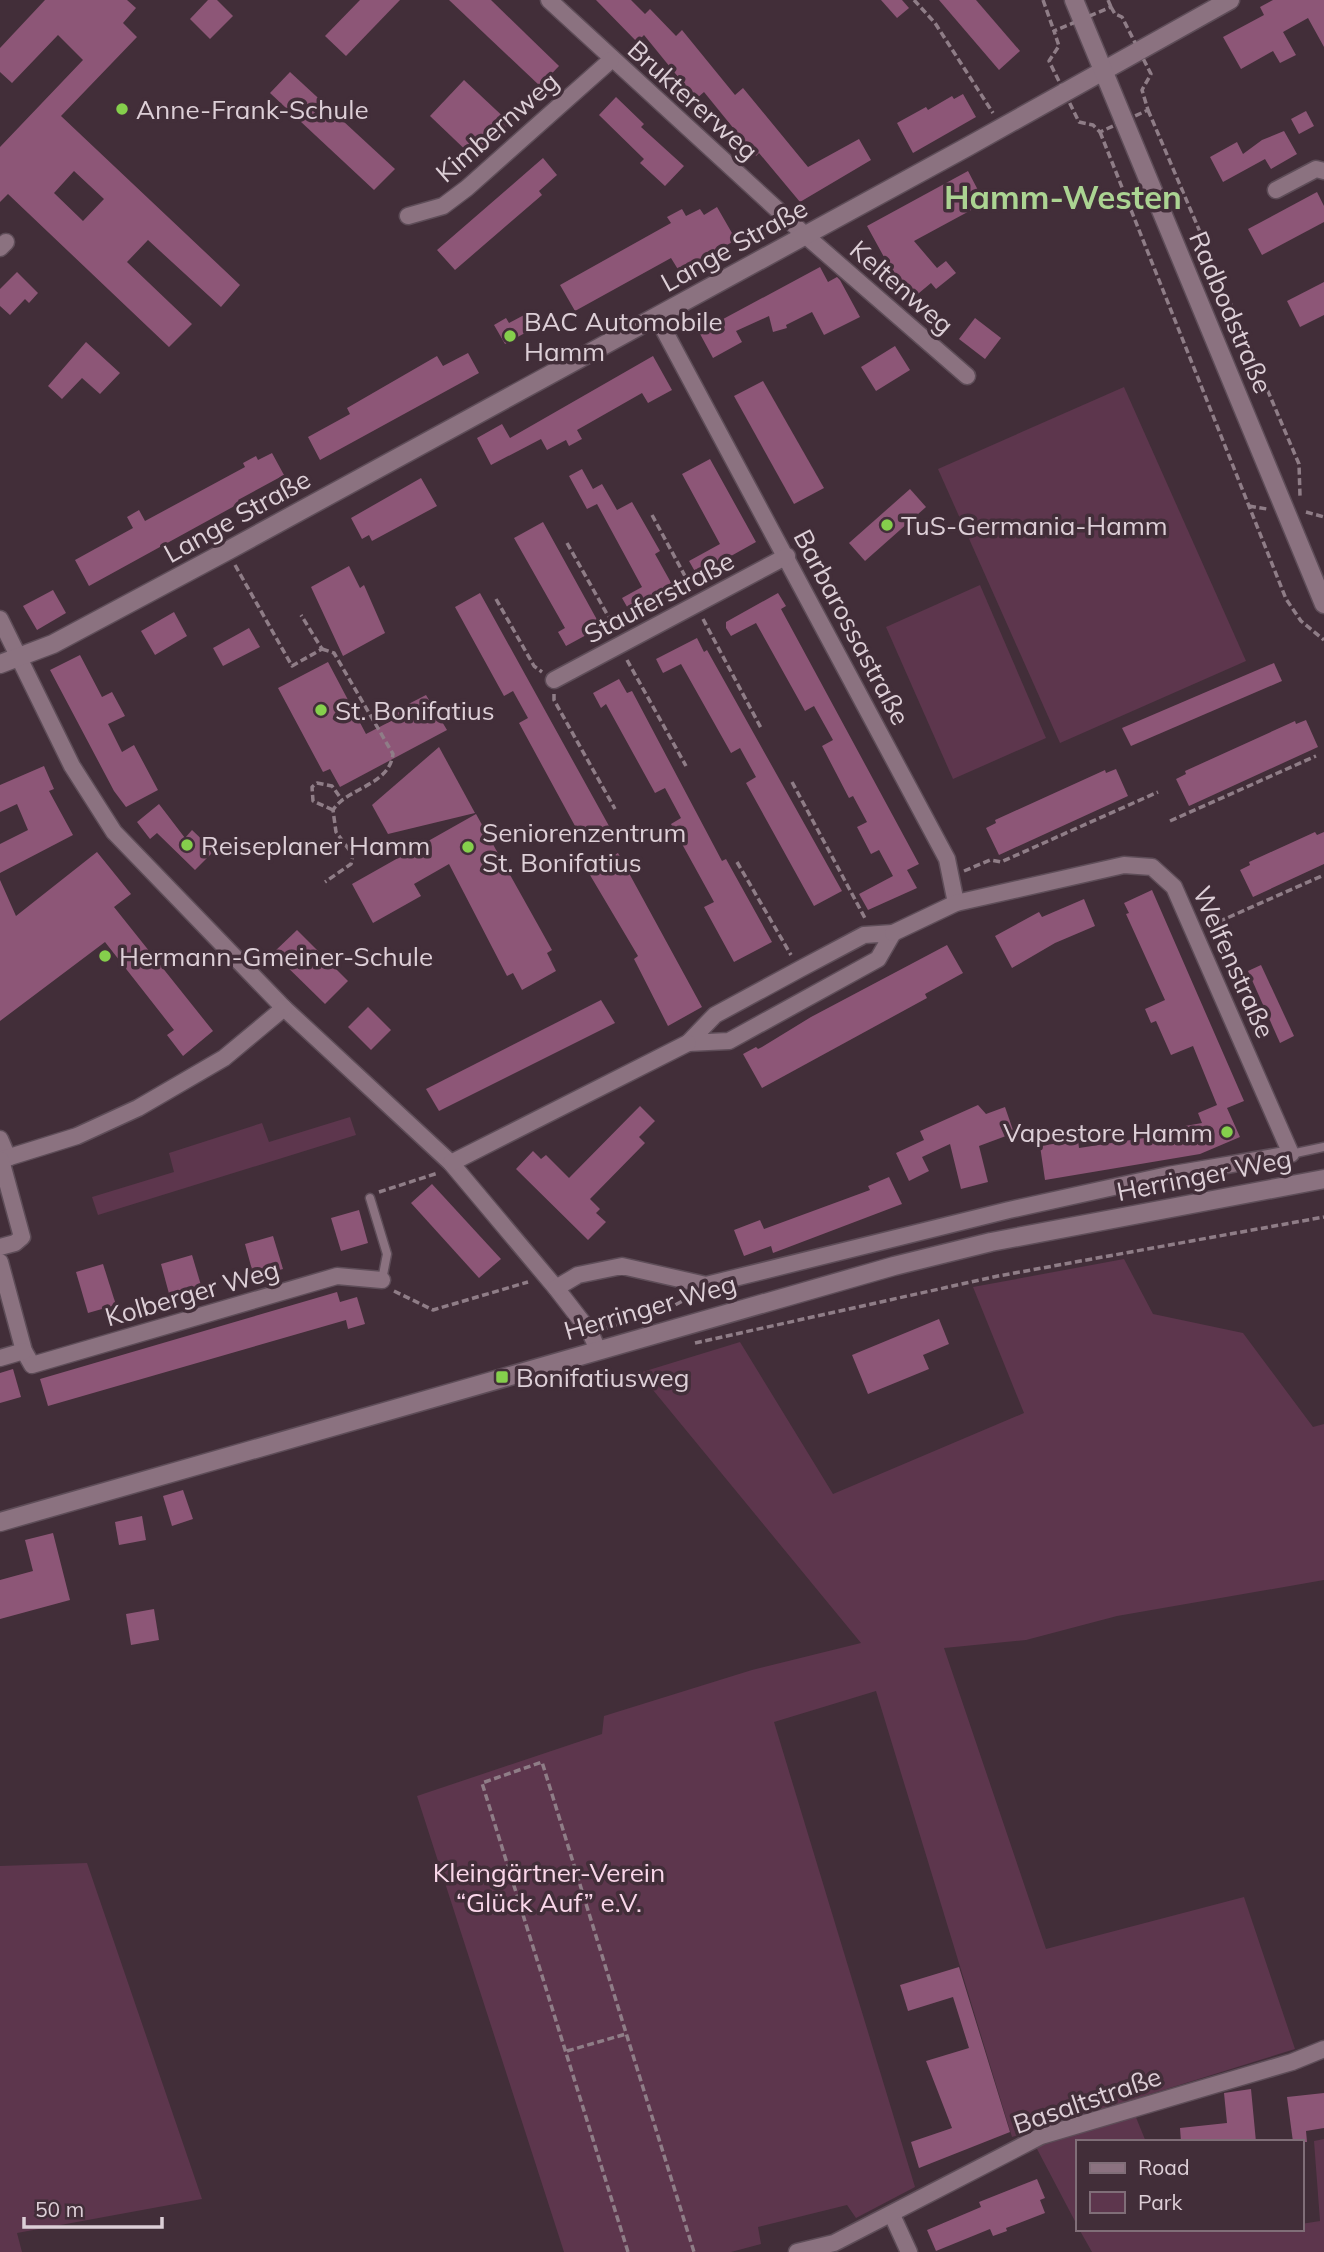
<svg xmlns="http://www.w3.org/2000/svg" width="1324" height="2252" font-family="Mulish,sans-serif">
<rect width="100%" height="100%" fill="#422e39"/>
<g fill="#5d364d">
<polygon points="1124,387 1246,661 1060,743 938,469"/>
<polygon points="980,585 1046,738 953,779 886,627"/>
<polygon points="350,1117 356,1135 98,1215 92,1197 174,1172 169,1153 262,1123 269,1142"/>
<polygon points="1124,1259 1153,1314 1243,1333 1313,1427 1324,1424 1324,1580 1117,1616 1026,1640 944,1648 1046,1949 1244,1897 1295,2049 1012,2137 876,1691 774,1722 915,2187 856,2218 847,2205 758,2227 761,2244 731,2252 564,2252 417,1796 602,1734 604,1716 752,1670 861,1643 639,1373 740,1342 833,1494 1024,1413 973,1287"/>
<polygon points="87,1863 202,2199 17,2233 22,2252 0,2252 0,1866"/>
<polygon points="1135,2115 1146,2142 1077,2142 1077,2225 1036,2147 1059,2137"/>
<polygon points="1324,2139 1324,2252 1092,2252 1079,2229 1301,2229 1301,2224 1320,2221 1314,2141"/>
</g>
<g fill="#8d5677" fill-rule="evenodd">
<path d="M 45,0 L 127,0 L 136,8 L 123,23 L 137,37 L 61,116 L 240,285 L 221,307 L 148,240 L 127,262 L 192,324 L 169,347 L 8,194 L 0,202 L 0,147 L 83,60 L 58,35 L 12,83 L 0,72 L 0,48 ZM 74,171 L 104,199 L 83,221 L 54,193 Z"/>
<polygon points="208,0 217,0 233,16 210,39 190,19"/>
<polygon points="360,0 400,0 346,56 325,36"/>
<polygon points="449,0 491,0 559,66 540,86"/>
<polygon points="596,0 631,0 645,14 650,9 676,36 682,30 735,95 743,88 808,167 859,139 871,160 800,202 759,153 756,156 704,92 696,99 644,35 637,42"/>
<polygon points="881,0 902,0 909,8 897,18"/>
<polygon points="939,0 976,0 1020,51 999,70"/>
<polygon points="1273,0 1324,0 1324,47 1308,18 1283,32 1296,55 1280,63 1273,51 1241,69 1223,37 1264,15 1260,7"/>
<polygon points="290,72 395,169 374,190 270,93"/>
<polygon points="464,80 510,123 475,159 430,116"/>
<polygon points="963,94 976,117 913,153 897,123 926,107 928,110 952,96 954,99"/>
<polygon points="616,97 644,124 641,127 684,166 665,186 640,163 644,159 599,115"/>
<polygon points="1306,111 1314,126 1299,134 1291,119"/>
<polygon points="1284,131 1297,154 1271,169 1265,159 1223,182 1210,157 1237,142 1243,154 1262,140"/>
<polygon points="543,158 557,175 539,191 542,195 455,270 437,250"/>
<polygon points="968,171 980,194 971,199 975,208 914,241 937,268 946,261 956,273 936,289 931,283 913,298 896,279 889,284 874,266 884,257 867,226"/>
<polygon points="1317,192 1324,206 1324,222 1262,255 1248,229"/>
<polygon points="717,207 736,240 679,271 671,258 575,311 560,285 671,223 667,217 682,209 686,216 700,209 704,215"/>
<polygon points="820,267 828,282 837,277 840,280 860,317 824,335 812,312 786,325 787,328 773,332 769,316 736,331 742,342 713,358 699,332"/>
<polygon points="17,272 38,293 29,303 25,299 10,315 0,306 0,289"/>
<polygon points="1324,282 1324,315 1300,327 1287,301"/>
<polygon points="526,314 534,328 505,344 494,325 506,318 509,323"/>
<polygon points="975,318 1001,338 985,359 959,339"/>
<polygon points="86,342 120,373 100,394 82,378 62,399 48,386"/>
<polygon points="895,346 910,370 876,391 861,367"/>
<polygon points="468,353 479,373 320,460 308,437 350,414 347,408 437,356 443,366"/>
<polygon points="653,356 672,390 648,403 642,393 577,430 582,439 569,446 566,440 547,450 541,439 491,465 477,438 502,424 510,438"/>
<polygon points="763,381 824,488 794,504 734,396"/>
<polygon points="272,453 284,475 238,500 240,503 89,586 75,560 133,528 127,517 139,510 145,521 245,467 243,463 256,456 258,460"/>
<polygon points="710,459 756,542 697,575 689,561 720,544 682,474"/>
<polygon points="582,469 593,489 602,484 617,510 632,502 660,551 655,554 674,588 630,612 622,598 642,587 597,504 587,509 569,476"/>
<polygon points="421,478 437,506 372,541 369,535 362,539 351,518"/>
<polygon points="910,489 926,507 865,561 849,543"/>
<polygon points="543,522 601,627 566,646 558,632 565,628 514,538"/>
<polygon points="349,566 360,588 364,585 385,633 343,656 311,587"/>
<polygon points="53,590 66,613 37,630 23,606"/>
<polygon points="480,593 614,835 598,844 591,832 581,837 519,723 528,718 513,691 504,696 455,607"/>
<polygon points="778,593 786,606 781,609 919,864 907,870 917,888 868,910 859,894 893,876 879,850 871,854 857,827 867,822 853,796 849,798 822,746 833,740 814,706 805,711 756,623 731,636 726,628 726,622"/>
<polygon points="174,612 187,636 155,655 141,631"/>
<polygon points="249,628 260,647 223,666 213,648"/>
<polygon points="697,638 704,652 707,650 842,891 814,906 746,783 756,777 740,748 731,753 681,664 663,673 656,659"/>
<polygon points="80,655 102,697 112,692 125,716 108,724 122,752 134,745 158,790 126,807 114,791 50,670"/>
<polygon points="328,662 366,734 393,720 389,714 426,695 447,730 340,787 330,769 323,772 278,688"/>
<polygon points="1274,663 1282,681 1131,746 1122,728"/>
<polygon points="619,679 627,693 632,691 722,861 726,859 772,942 734,962 704,907 714,902 671,824 681,818 665,788 655,793 606,704 601,708 593,693"/>
<polygon points="1306,720 1318,747 1189,806 1176,779 1186,774 1185,771 1295,721 1296,724"/>
<polygon points="439,747 475,813 388,834 372,805"/>
<polygon points="44,766 54,789 49,791 73,835 0,873 0,844 28,830 17,804 0,812 0,785"/>
<polygon points="1116,769 1128,796 999,855 986,828 996,823 995,820 1105,770 1106,773"/>
<polygon points="159,804 185,838 192,830 214,851 195,870 157,833 150,839 137,822"/>
<polygon points="476,814 552,950 547,953 556,971 522,990 513,973 507,976 449,864 414,884 421,896 373,923 352,884"/>
<polygon points="1315,832 1317,835 1324,832 1324,864 1253,897 1240,870 1250,865 1249,862"/>
<polygon points="97,852 131,894 114,907 213,1031 183,1056 167,1035 174,1030 105,942 0,1021 0,880 16,916"/>
<polygon points="618,853 702,1007 668,1026 634,959 638,956 587,870"/>
<polygon points="1152,890 1244,1101 1227,1108 1240,1137 1200,1154 1045,1180 1040,1146 1078,1140 1079,1148 1157,1136 1157,1131 1202,1123 1198,1113 1217,1105 1193,1046 1171,1055 1156,1021 1151,1023 1145,1009 1165,1000 1126,914 1129,913 1124,903"/>
<polygon points="1084,899 1095,926 1055,943 1012,968 995,936 1039,912 1042,917"/>
<polygon points="297,930 348,981 325,1004 273,953"/>
<polygon points="947,945 963,973 925,994 927,998 762,1088 743,1054 756,1047 758,1049 762,1047 811,1017"/>
<polygon points="1261,965 1294,1036 1280,1043 1248,971"/>
<polygon points="601,1000 615,1023 439,1111 426,1089"/>
<polygon points="368,1007 391,1030 371,1050 348,1027"/>
<polygon points="978,1105 986,1114 1005,1107 1014,1133 979,1146 988,1182 961,1189 950,1144 922,1157 929,1171 909,1181 896,1153 924,1140 920,1131"/>
<polygon points="640,1106 655,1121 639,1137 645,1143 590,1199 600,1209 596,1213 606,1222 588,1240 516,1169 533,1151 541,1159 546,1155 569,1178"/>
<polygon points="889,1177 902,1204 773,1253 771,1246 744,1256 734,1230 760,1220 764,1229 870,1190 868,1186"/>
<polygon points="432,1184 501,1259 479,1278 411,1203"/>
<polygon points="359,1210 368,1243 341,1251 331,1218"/>
<polygon points="273,1236 283,1269 254,1277 245,1244"/>
<polygon points="192,1255 203,1292 171,1301 161,1264"/>
<polygon points="103,1264 116,1305 88,1313 76,1272"/>
<polygon points="337,1292 340,1302 357,1297 365,1324 348,1329 346,1320 48,1406 40,1379"/>
<polygon points="939,1319 949,1344 923,1355 929,1369 868,1394 852,1355"/>
<polygon points="13,1369 21,1397 0,1403 0,1373"/>
<polygon points="183,1490 193,1519 172,1526 163,1496"/>
<polygon points="142,1516 146,1540 119,1545 115,1522"/>
<polygon points="53,1533 70,1600 0,1619 0,1580 33,1571 25,1540"/>
<polygon points="154,1609 159,1640 131,1645 126,1614"/>
<polygon points="959,1967 1010,2132 919,2168 911,2142 952,2128 926,2061 969,2048 953,1997 908,2011 900,1985"/>
<polygon points="1251,2089 1256,2142 1181,2142 1180,2128 1227,2123 1224,2093"/>
<polygon points="1324,2093 1324,2128 1306,2131 1307,2142 1293,2142 1287,2097"/>
<polygon points="1037,2179 1045,2198 1040,2200 1045,2213 1006,2228 1007,2231 993,2236 990,2229 936,2251 927,2230 981,2207 979,2202"/>
</g>
<g fill="none" stroke-linecap="round" stroke-linejoin="round">
<g stroke="#5e4d58" stroke-width="11">
<g id="service">
<polyline points="1291,1154 1324,1147"/>
<polyline points="370,1198 387,1254 382,1280"/>
</g>
</g>
<g stroke="#5e4d58" stroke-width="19">
<g id="minor">
<polyline points="549,0 805,235 967,376"/>
<polyline points="1276,190 1316,169 1324,171"/>
<polyline points="408,216 443,206 467,188 611,60"/>
<polyline points="0,248 6,242"/>
<polyline points="657,317 947,859 956,903"/>
<polyline points="0,619 72,766 114,832 284,1008 451,1163 556,1288 590,1332 598,1350"/>
<polyline points="554,680 787,556"/>
<polygon points="893,933 878,959 729,1041 688,1043 715,1015 800,969 864,935"/>
<polyline points="0,1139 8,1158"/>
<polyline points="0,1160 77,1136 138,1108 224,1058 284,1008"/>
<polyline points="451,1163 688,1043"/>
<polyline points="0,1247 15,1243 22,1237 1,1160"/>
<polyline points="0,1262 24,1351 32,1365 337,1276 382,1280"/>
<polyline points="556,1288 578,1275 622,1266 706,1285 1009,1210 1168,1175 1291,1154 1174,887 1152,867 1124,865 956,903 893,933"/>
<polyline points="0,1358 24,1351"/>
<polyline points="892,2215 909,2252"/>
<polyline points="797,2252 834,2243 1041,2136 1292,2062 1324,2049"/>
</g>
</g>
<g stroke="#5e4d58" stroke-width="21">
<polyline id="tertiary" points="0,664 53,644 227,551 967,147 1230,0"/>
</g>
<g stroke="#5e4d58" stroke-width="21">
<g id="secondary">
<polyline points="1074,0 1324,604"/>
<polyline points="0,1522 894,1266 991,1242 1324,1179"/>
</g>
</g>
<g stroke="#8f7d87" stroke-width="3.5" stroke-dasharray="7 3.5" stroke-linecap="butt">
<polyline points="914,0 935,23 993,113"/>
<polyline points="1043,0 1054,31"/>
<polyline points="1108,0 1111,7"/>
<polygon points="1111,7 1115,14 1122,17 1151,74 1142,90 1148,110 1100,132 1093,125 1079,122 1049,61 1059,46 1054,31"/>
<polyline points="1148,110 1299,464 1300,496"/>
<polyline points="1100,132 1286,599 1301,621 1324,640"/>
<polyline points="1249,506 1267,509"/>
<polyline points="1306,512 1324,517"/>
<polyline points="652,515 692,589"/>
<polyline points="567,543 616,630"/>
<polyline points="235,565 292,666 322,649 301,615"/>
<polyline points="496,599 534,666 542,672"/>
<polyline points="703,619 761,728"/>
<path d="M 322,649 L 334,653 L 393,754 C 389,786 348,787 333,810 L 336,832 L 353,855 L 351,864 L 325,882"/>
<polyline points="627,660 686,766"/>
<polyline points="554,694 554,700 615,809"/>
<polyline points="792,782 866,920"/>
<polyline points="333,810 313,801 312,787 317,783 332,786 342,800"/>
<polyline points="1170,821 1316,756"/>
<polyline points="737,862 791,955"/>
<polyline points="964,871 990,860 1001,862 1158,792"/>
<polyline points="1209,926 1324,875"/>
<polyline points="379,1192 438,1173"/>
<polyline points="394,1291 433,1310 528,1282"/>
<polyline points="606,1328 664,1311 690,1297"/>
<polyline points="695,1343 998,1276 1324,1217"/>
<polyline points="567,2051 626,2034"/>
<polyline points="628,2252 482,1783 542,1762 694,2252"/>
</g>
<use href="#service" stroke="#8b7280" stroke-width="8"/>
<use href="#minor" stroke="#8b7280" stroke-width="16"/>
<use href="#tertiary" stroke="#8b7280" stroke-width="18"/>
<use href="#secondary" stroke="#8b7280" stroke-width="18"/>
</g>
<g fill="#85cf4c" stroke="#422e39" stroke-width="2.5">
<circle cx="122" cy="109" r="7"/>
<circle cx="510" cy="336" r="7"/>
<circle cx="887" cy="525" r="7"/>
<circle cx="321" cy="710" r="7"/>
<circle cx="187" cy="845" r="7"/>
<circle cx="468" cy="847" r="7"/>
<circle cx="105" cy="956" r="7"/>
<circle cx="1227" cy="1132" r="7"/>
<rect x="495" y="1370" width="14" height="14" rx="3.5"/>
</g>
<g text-anchor="middle" dominant-baseline="central" stroke-width="7" stroke-linejoin="round" paint-order="stroke">
<g font-size="26" fill="#ddcfd7" stroke="#422e39">
<text transform="translate(693 100) rotate(42)">Bruktererweg</text>
<text transform="translate(497 127) rotate(-41)">Kimbernweg</text>
<text transform="translate(734 245) rotate(-29)">Lange Straße</text>
<text transform="translate(902 287) rotate(41)">Keltenweg</text>
<text transform="translate(1231 312) rotate(67)">Radbodstraße</text>
<text transform="translate(237 516) rotate(-29)">Lange Straße</text>
<text transform="translate(659 597) rotate(-28)">Stauferstraße</text>
<text transform="translate(852 627) rotate(62)">Barbarossastraße</text>
<text transform="translate(1234 962) rotate(66)">Welfenstraße</text>
<text transform="translate(1204 1175) rotate(-11)">Herringer Weg</text>
<text transform="translate(192 1293) rotate(-16)">Kolberger Weg</text>
<text transform="translate(650 1307) rotate(-16)">Herringer Weg</text>
<text transform="translate(1087 2100) rotate(-19)">Basaltstraße</text>
</g>
<g font-size="26" fill="#ddcfd7" stroke="#422e39" text-anchor="start">
<text x="136" y="109">Anne-Frank-Schule</text>
<text x="524" y="321">BAC Automobile<tspan x="524" dy="30">Hamm</tspan></text>
<text x="901" y="525">TuS-Germania-Hamm</text>
<text x="335" y="710">St. Bonifatius</text>
<text x="482" y="832">Seniorenzentrum<tspan x="482" dy="30">St. Bonifatius</tspan></text>
<text x="201" y="845">Reiseplaner Hamm</text>
<text x="119" y="956">Hermann-Gmeiner-Schule</text>
<text x="1213" y="1132" text-anchor="end">Vapestore Hamm</text>
<text x="516" y="1377">Bonifatiusweg</text>
</g>
<g font-size="26" fill="#fad7ea" stroke="#422e39">
<text x="549" y="1872">Kleingärtner-Verein<tspan x="549" dy="30">“Glück Auf” e.V.</tspan></text>
</g>
<g font-size="33" font-weight="bold" fill="#abd492" stroke="#422e39">
<text x="1063" y="196">Hamm-Westen</text>
</g>
</g>
<rect x="1076" y="2140" width="228" height="91" fill="#422e39" stroke="#806e78" stroke-width="2"/>
<rect x="1090" y="2163" width="35" height="10" fill="#8b7280" stroke="#806e78" stroke-width="2"/>
<text x="1138" y="2175" font-size="21" fill="#ddcfd7">Road</text>
<rect x="1090" y="2192" width="35" height="21" fill="#5d364d" stroke="#806e78" stroke-width="2"/>
<text x="1138" y="2210" font-size="21" fill="#ddcfd7">Park</text>
<path d="M24 2217v10h138v-10" fill="none" stroke="#ddcfd7" stroke-width="3.5"/>
<text x="35" y="2217" font-size="21" fill="#ddcfd7" stroke="#422e39" stroke-width="5" paint-order="stroke">50 m</text>
</svg>
